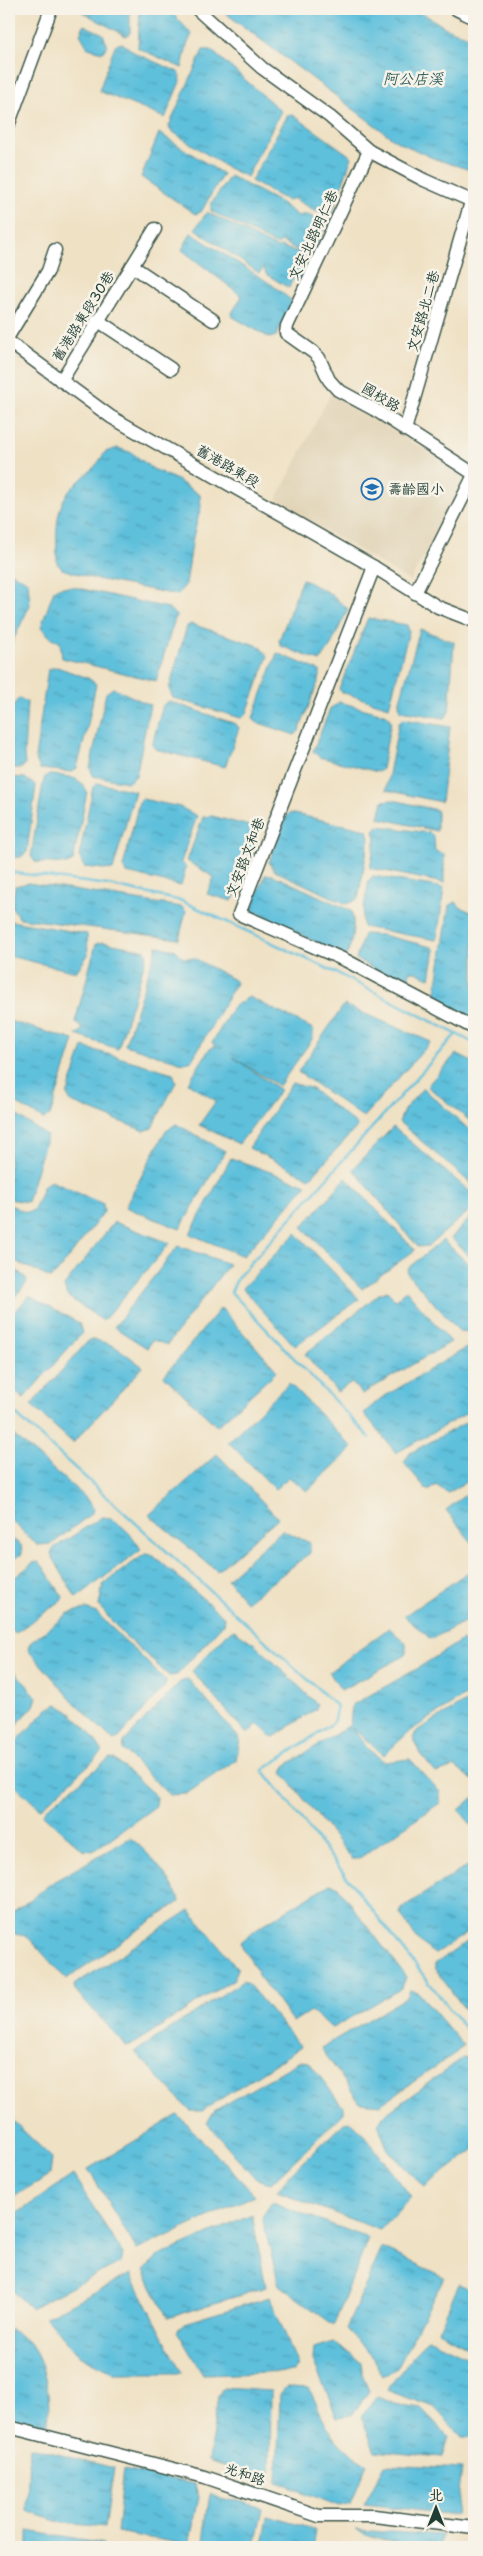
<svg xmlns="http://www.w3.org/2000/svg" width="483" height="2556" font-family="'Shantell Sans','LXGW WenKai TC',sans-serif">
<defs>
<pattern id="water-ripples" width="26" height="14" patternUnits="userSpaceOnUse" patternTransform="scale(1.25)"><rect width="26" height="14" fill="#5ec0dc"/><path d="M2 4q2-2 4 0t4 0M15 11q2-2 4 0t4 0" fill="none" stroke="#4d9db3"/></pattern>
</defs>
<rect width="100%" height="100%" fill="#f7f3e8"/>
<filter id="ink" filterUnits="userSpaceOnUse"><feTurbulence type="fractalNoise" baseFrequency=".02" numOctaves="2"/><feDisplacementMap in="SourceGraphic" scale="10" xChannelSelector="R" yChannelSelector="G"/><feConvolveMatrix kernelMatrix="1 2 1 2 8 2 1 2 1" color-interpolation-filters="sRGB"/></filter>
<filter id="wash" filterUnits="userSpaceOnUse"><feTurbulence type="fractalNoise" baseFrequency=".0096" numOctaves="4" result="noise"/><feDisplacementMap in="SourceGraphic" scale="20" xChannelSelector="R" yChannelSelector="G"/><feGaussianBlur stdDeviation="1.12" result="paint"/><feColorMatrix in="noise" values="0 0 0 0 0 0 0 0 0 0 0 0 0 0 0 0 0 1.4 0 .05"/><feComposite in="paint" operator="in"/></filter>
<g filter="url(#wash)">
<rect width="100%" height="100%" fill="#efe1c4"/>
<polygon fill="#e0d3b5" points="331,393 468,476 410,581 276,501"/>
<g fill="url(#water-ripples)" stroke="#3e7e88">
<polygon points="77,9 130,9 130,33 126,36"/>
<polygon points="140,9 168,9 192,34 187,45 182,68 138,48"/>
<polygon points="220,9 416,9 446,28 474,39 474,171 435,159 396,141"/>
<polygon points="84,25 103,34 107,45 103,52 88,48 80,34"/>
<polygon points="122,43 137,54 178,72 181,79 165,118 99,91 115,45"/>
<polygon points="203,50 211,50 281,111 247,177 228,168 170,130 169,126"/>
<polygon points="293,115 352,157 332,213 319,208 318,212 292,198 288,201 251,181 287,116"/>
<polygon points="159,133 223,174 201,212 195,214 141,177"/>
<path d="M 230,176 L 281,203 L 298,216 C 309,212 316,219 324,226 L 323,235 L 310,256 L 312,260 L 304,281 L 293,278 L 289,288 L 266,274 L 264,268 L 259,273 L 195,229 L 207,212 L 277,248 L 281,247 L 305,254 L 282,242 L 277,245 L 211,211 L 211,204 Z"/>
<polygon points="191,233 271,284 291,300 291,306 276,336 270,338 233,317 232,313 242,296 182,250"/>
<path d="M 118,448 L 132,453 L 153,469 L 177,480 L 200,495 L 201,507 L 193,537 L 186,584 L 177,595 L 92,578 L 62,569 L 57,563 C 57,537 53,509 71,489 C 85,474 96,469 105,452 Z"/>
<polygon points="9,571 28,582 30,605 9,649"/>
<polygon points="302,579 329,593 348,609 330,647 320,661 281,646 279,641"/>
<polygon points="61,587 73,587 168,608 176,615 156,681 62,658 60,642 50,637 41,627 54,590"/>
<polygon points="368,618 407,625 409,631 389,707 341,692 339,689"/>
<polygon points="191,624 259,646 268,656 246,715 241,718 173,698 169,689 187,626"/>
<polygon points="420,629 454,642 449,712 445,718 400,711 399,704"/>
<polygon points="277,653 320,671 320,677 299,731 295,735 256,722 253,718"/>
<polygon points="57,667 88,678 96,684 87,729 77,768 72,772 40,769 35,758 48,669"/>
<polygon points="113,688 150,705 136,776 128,782 93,776 90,768 106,693"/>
<polygon points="19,698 27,702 24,755 25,764 22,768 9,768 9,711"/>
<polygon points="168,701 236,724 239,728 225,767 155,749 152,745 163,705"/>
<polygon points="339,702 387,715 391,721 382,769 378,772 319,757 313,751 330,709"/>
<polygon points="403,719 450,727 441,802 386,790 399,722"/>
<path d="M 50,775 C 65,776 82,776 87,792 L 73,861 L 68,864 L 35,862 L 31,856 L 43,783 L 45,777 Z"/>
<polygon points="9,777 25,778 36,786 27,852 21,857 9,858"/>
<polygon points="97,783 135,791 113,870 84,867 79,856 93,787"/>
<polygon points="142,799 180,807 197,816 181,862 186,867 181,886 127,873 123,867 139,802"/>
<polygon points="393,800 437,810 437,831 379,818 383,801"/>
<polygon points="290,813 367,830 369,839 358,899 347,904 275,871 269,862 286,817"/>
<path d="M 212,816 L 253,827 C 260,847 242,882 232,901 L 207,894 L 214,877 L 187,861 L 203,817 Z"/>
<polygon points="378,826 430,833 434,837 435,851 444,854 444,883 370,868 376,837 374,832"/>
<path d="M 265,875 L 273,875 L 351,911 C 356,922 352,947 345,957 L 251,910 Z"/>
<polygon points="373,876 444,888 437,940 363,927 362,918 369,880"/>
<polygon points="28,883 182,907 186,911 179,939 19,918 12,907 15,886"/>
<polygon points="456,902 460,907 471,912 474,910 474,1024 434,1004 449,906"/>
<polygon points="11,921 87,934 88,955 76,972 9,956 9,923"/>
<polygon points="364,934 382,935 432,947 435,950 430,978 410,970 408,988 356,959"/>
<polygon points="102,942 145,950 147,955 118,1049 76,1035 83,1029 75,1022 96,944"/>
<polygon points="157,946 176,950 183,958 194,958 234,980 236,983 192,1060 183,1063 125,1045"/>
<polygon points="249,997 313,1029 313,1038 279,1086 233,1057 280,1090 239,1144 199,1125 216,1101 188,1083 210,1048 216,1046 212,1043 233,1007"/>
<polygon points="344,1005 431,1042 363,1117 298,1072"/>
<polygon points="9,1021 74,1040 50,1116 43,1119 9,1099"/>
<polygon points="83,1047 173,1073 176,1082 152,1128 144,1131 71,1102 67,1095"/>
<polygon points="456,1054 474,1063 474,1124 427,1086"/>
<polygon points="292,1083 312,1089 358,1126 310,1178 249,1148"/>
<polygon points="423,1088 474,1134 474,1186 399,1122 404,1110"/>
<polygon points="9,1110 47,1136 27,1202 9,1199"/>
<polygon points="176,1124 225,1151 180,1229 125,1207 165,1132"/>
<polygon points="393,1127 474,1195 474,1207 428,1246 418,1247 353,1169"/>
<polygon points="231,1158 307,1185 243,1256 190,1234"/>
<polygon points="346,1178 415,1250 362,1289 302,1227"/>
<path d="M 51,1181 L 103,1204 L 104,1212 L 56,1274 L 50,1278 L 9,1258 L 9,1204 C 17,1208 25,1215 34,1210 L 44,1185 Z"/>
<polygon points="474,1214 474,1261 451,1238"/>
<polygon points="114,1222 170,1243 103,1321 67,1296 64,1286"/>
<polygon points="296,1233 359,1299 295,1346 242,1288"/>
<polygon points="443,1240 474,1269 474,1329 469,1332 459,1331 407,1273 408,1268"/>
<polygon points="178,1246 229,1264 167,1345 153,1340 147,1348 114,1327"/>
<polygon points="9,1264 27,1279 26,1284 9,1303"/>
<polygon points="406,1290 451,1342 362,1394 352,1383 337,1392 305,1354 379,1294 387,1291 396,1300"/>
<polygon points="29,1296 79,1323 82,1333 23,1399 9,1385 9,1318"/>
<polygon points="221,1308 277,1371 217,1426 164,1376"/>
<path d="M 89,1340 C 111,1340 126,1354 143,1367 L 73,1443 L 31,1405 Z"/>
<polygon points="468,1347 474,1355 474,1409 396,1453 364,1413 380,1399"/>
<polygon points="289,1383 353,1448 307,1491 289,1477 275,1489 228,1442"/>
<polygon points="474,1418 474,1477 448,1493 436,1485 428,1491 404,1463 410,1453"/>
<polygon points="12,1434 85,1497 93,1508 92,1513 52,1544 37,1545 9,1518 9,1438"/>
<polygon points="217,1454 278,1518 217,1571 149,1515"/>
<polygon points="474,1488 474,1545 446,1510"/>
<path d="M 102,1517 C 116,1517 135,1537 141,1550 L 76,1598 L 51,1554 L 54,1548 Z"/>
<polygon points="282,1530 310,1543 310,1553 246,1602 227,1579"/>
<polygon points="9,1537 21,1545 22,1554 9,1563"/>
<polygon points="145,1554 152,1555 161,1562 224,1617 223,1624 177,1675 169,1676 123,1634 99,1606 103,1584"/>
<polygon points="38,1562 42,1565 63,1597 61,1601 15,1633 9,1627 9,1582 33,1563"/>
<polygon points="474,1568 474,1617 431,1639 404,1616"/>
<polygon points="86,1609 97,1613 166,1681 165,1686 120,1737 114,1741 75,1703 28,1650 30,1643 69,1613"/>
<polygon points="389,1628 406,1643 406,1655 341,1690 329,1672"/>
<polygon points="234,1630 256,1645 317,1704 316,1709 274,1737 269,1735 258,1724 247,1734 192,1671 226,1635"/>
<polygon points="462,1640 474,1652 474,1690 410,1731 384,1755 352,1728 368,1749 385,1762 410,1759 440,1792 440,1803 358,1859 352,1859 283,1773 285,1766 350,1725 352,1705 415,1670"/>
<polygon points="9,1665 37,1697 34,1706 9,1733"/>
<polygon points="188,1679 240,1739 236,1760 186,1794 169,1795 123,1750 124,1742 180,1682"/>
<polygon points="474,1697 474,1781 455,1767 436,1773 420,1754 413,1738 418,1730"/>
<path d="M 57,1704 C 77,1715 91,1733 103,1752 L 40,1809 L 9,1780 L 9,1749 L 48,1709 Z"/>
<polygon points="110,1758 114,1759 157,1797 156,1806 93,1851 83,1850 43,1815 47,1808"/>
<polygon points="474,1797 474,1828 459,1810"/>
<path d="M 130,1838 C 144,1847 178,1886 179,1902 L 66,1979 L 27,1936 L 14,1934 L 9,1930 L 9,1916 L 53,1882 Z"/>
<path d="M 474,1862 L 474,1928 L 435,1954 C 421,1946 408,1927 400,1913 L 403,1907 Z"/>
<path d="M 330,1884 L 337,1886 L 406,1977 L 402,1988 L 332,2028 L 310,2011 L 293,2022 L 258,1975 C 255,1962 243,1955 241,1942 L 256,1929 Z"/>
<polygon points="190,1910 238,1969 234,1979 133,2044 126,2046 75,1990 74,1985"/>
<polygon points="474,1937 474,2017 469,2015 435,1969 435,1964"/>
<polygon points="243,1981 250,1986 301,2047 202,2111 190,2111 135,2052"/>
<polygon points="410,1990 418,1992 463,2045 457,2052 380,2105 360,2103 321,2048 407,1997"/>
<polygon points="464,2057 474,2063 474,2150 424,2187 388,2150 378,2124 383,2116"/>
<polygon points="300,2061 309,2062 343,2107 343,2114 271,2183 256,2179 207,2123 214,2111"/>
<polygon points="178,2115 255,2195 137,2250 88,2169"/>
<polygon points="9,2117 52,2158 50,2175 9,2199"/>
<polygon points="351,2122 367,2138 411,2197 380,2230 277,2192 291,2173 344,2123"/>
<polygon points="73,2175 123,2254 121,2262 31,2308 9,2288 9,2219"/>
<polygon points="272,2202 368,2238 334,2325 279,2285 262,2217"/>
<polygon points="252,2215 266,2287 168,2318 144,2270 157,2257"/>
<polygon points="382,2248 444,2277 397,2368 383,2376 371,2355 346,2329"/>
<polygon points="131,2274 182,2373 114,2373 79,2355 45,2317"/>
<polygon points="459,2284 474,2291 474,2350 438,2331"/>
<polygon points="270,2297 298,2366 293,2372 203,2375 177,2331 184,2323"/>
<path d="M 9,2328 C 15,2333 23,2337 28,2342 C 47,2364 53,2405 46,2432 L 9,2420 Z"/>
<polygon points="428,2338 474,2360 474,2437 462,2437 434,2407 386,2390"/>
<polygon points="333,2342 361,2362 363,2377 369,2391 352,2415 337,2417 313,2360 314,2348"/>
<path d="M 286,2387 L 309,2388 C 326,2424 331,2444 367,2464 L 351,2503 L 339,2506 L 277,2482 L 280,2394 Z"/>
<polygon points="222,2388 271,2391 270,2474 266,2481 209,2461 218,2396"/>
<polygon points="377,2397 395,2404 421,2408 448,2436 442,2457 375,2451 361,2416"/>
<polygon points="29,2447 114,2468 105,2527 62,2523 27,2511"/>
<polygon points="385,2465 462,2469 456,2515 364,2504"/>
<polygon points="124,2469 194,2484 199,2497 189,2545 117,2532"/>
<polygon points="210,2494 263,2508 255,2547 202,2547"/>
<polygon points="268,2516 316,2530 313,2547 263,2547"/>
<polygon points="355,2530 443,2535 439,2547 406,2547"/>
<polygon points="28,2531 104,2544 104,2547 28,2547"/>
</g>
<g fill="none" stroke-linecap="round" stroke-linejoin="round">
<g stroke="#5ec0dc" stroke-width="2.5">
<polyline points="9,872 108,885 182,901 339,974 474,1043"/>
<polyline points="9,1408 337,1706 333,1723 263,1770 474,2040"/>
<polyline points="370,1438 231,1292 238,1277 456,1034"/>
</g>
</g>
</g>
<g filter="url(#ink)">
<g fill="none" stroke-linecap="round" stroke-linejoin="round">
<g stroke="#3e564a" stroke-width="15">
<g id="minor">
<polyline points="197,9 262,68 330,117 369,151 424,180 474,202"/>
<polyline points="456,9 474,18"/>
<polyline points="9,123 51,9"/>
<polyline points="369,151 287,326 286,333 313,352 319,358 329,380 338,390 377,411 474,474"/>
<polyline points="132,266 213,320"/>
<polyline points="97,320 171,369"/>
<polyline points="9,335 48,271 55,250"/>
<polyline points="9,342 111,417 374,567 438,607 474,621"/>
<polyline points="61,381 155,229"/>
<polyline points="405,430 471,202 474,205"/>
<polyline points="374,567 239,914 347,961 474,1028"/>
<polyline points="415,593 474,475"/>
<polyline points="9,2427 205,2477 319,2516 374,2516 474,2528"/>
</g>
</g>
<use href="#minor" stroke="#fff" stroke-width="12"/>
</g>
</g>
<defs>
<g id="school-ring" transform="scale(1.125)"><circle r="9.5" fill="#f7f3e8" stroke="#1f6fb2" stroke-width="1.5"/><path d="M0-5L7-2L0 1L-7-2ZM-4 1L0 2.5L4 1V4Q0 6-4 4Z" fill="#1f6fb2"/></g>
</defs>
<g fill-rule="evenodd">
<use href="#school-ring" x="372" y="489"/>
</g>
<g text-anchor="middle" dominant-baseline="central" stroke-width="5" stroke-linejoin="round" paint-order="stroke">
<g font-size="14" fill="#1f3d34" stroke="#f7f3e8">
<text transform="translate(313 235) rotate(-65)">文安北路明仁巷</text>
<text transform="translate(423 311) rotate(-74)">文安路北二巷</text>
<text transform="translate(83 316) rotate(-58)">舊港路東段30巷</text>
<text transform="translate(381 397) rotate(31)">國校路</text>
<text transform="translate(228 466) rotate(30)">舊港路東段</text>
<text transform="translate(245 857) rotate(-69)">文安路文和巷</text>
<text transform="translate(245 2474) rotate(19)">光和路</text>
</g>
<g font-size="14" fill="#1f3d34" stroke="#f7f3e8" text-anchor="start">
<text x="388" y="489">壽齡國小</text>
</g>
<g font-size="15" font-style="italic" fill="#2f5e5e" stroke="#f7f3e8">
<text x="413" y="79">阿公店溪</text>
</g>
</g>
<rect width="483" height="2556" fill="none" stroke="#f7f3e8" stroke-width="30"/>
<g transform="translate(436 2508)" stroke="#f7f3e8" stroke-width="4" paint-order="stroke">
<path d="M0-4L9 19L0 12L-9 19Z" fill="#1f3d34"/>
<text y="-8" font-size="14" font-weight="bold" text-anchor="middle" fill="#1f3d34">北</text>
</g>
</svg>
